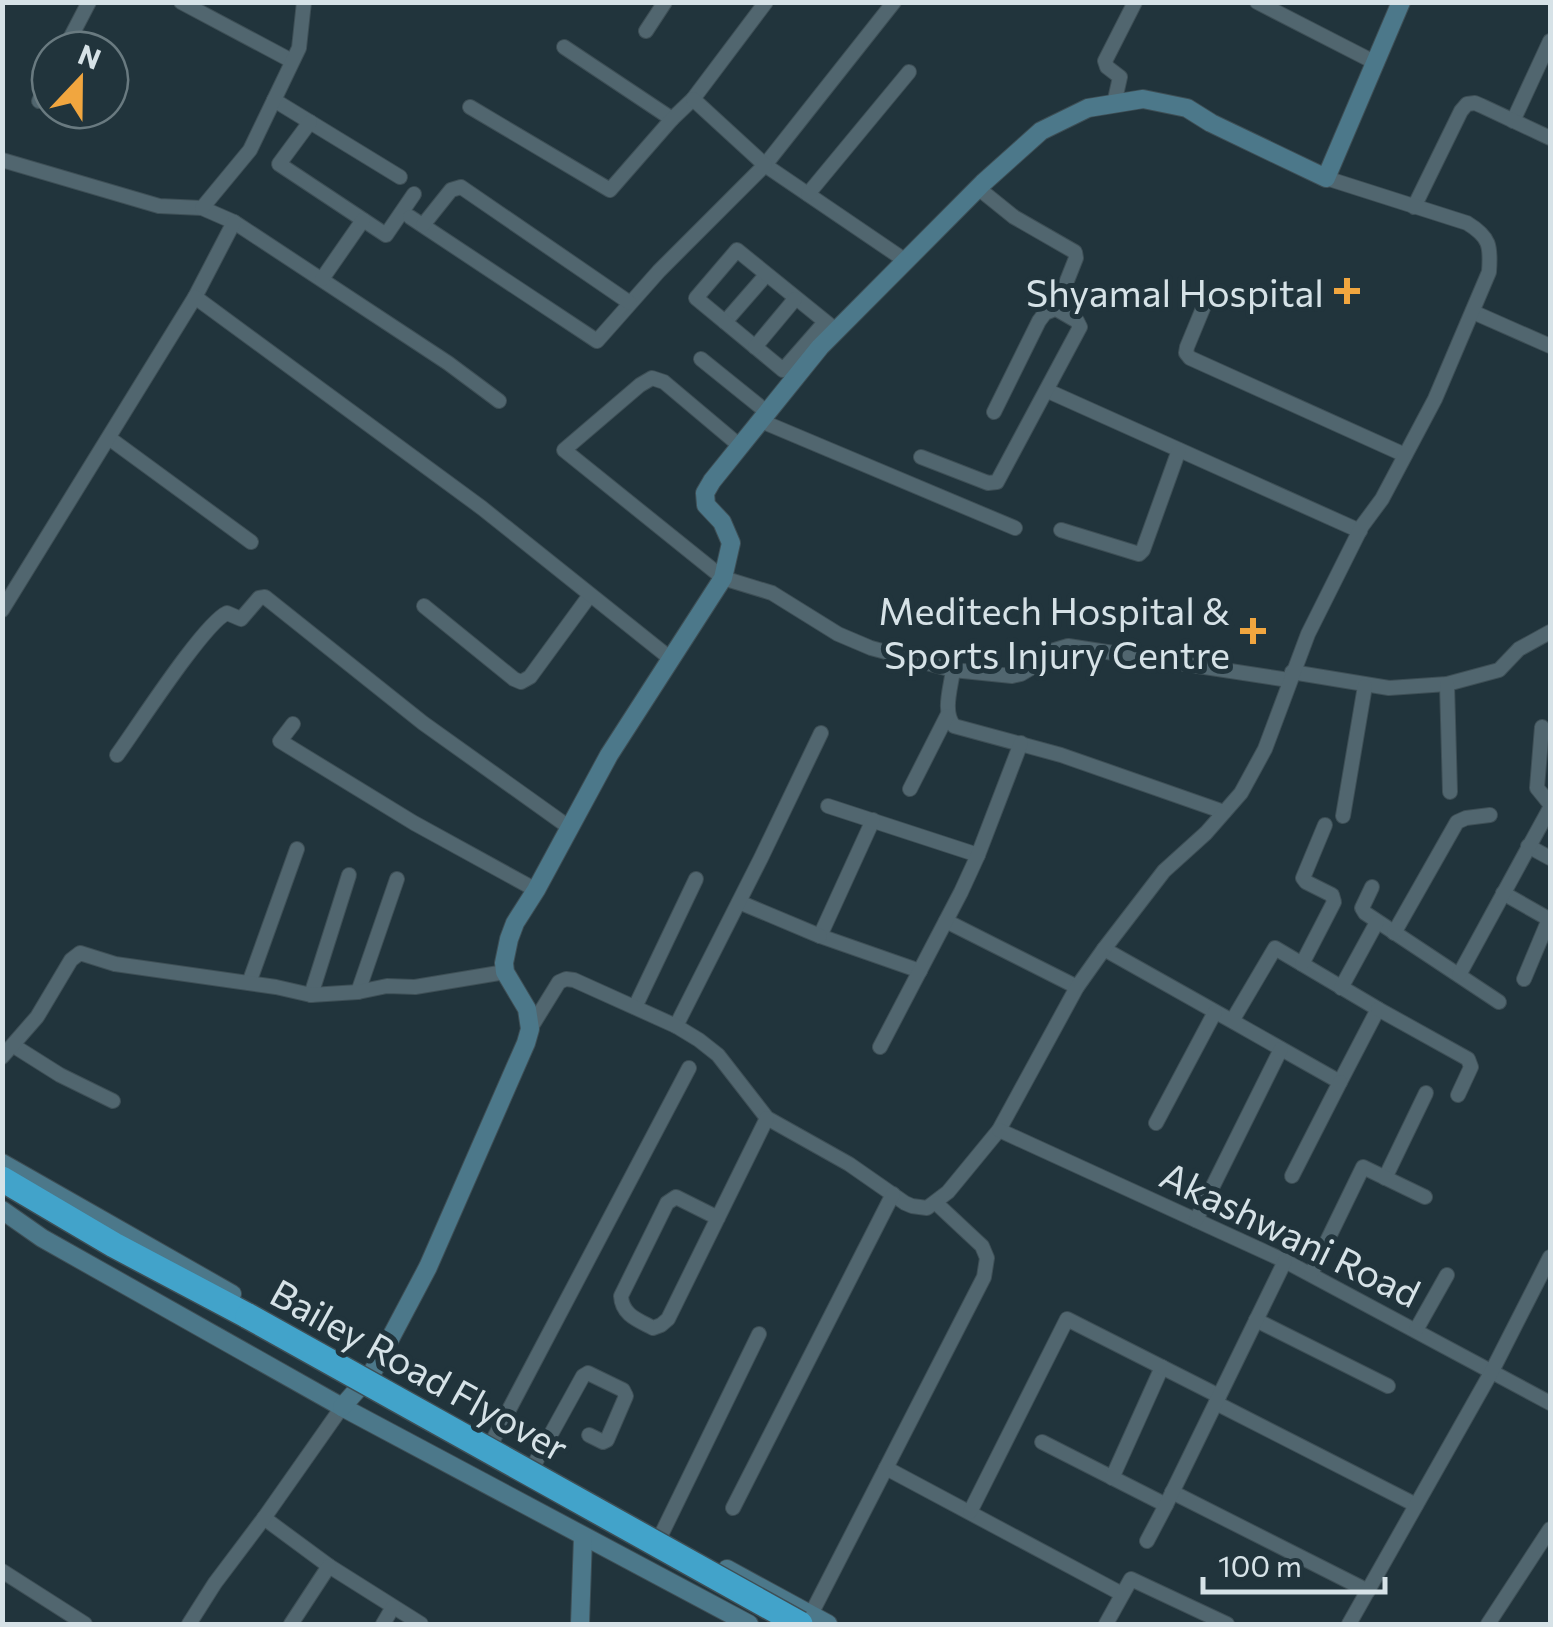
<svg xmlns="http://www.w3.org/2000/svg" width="1553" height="1627" font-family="Commissioner,sans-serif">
<rect width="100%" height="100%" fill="#21343c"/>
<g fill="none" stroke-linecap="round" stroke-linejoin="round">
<g stroke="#3e4f56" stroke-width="16">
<g id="street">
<polyline points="181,2 292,61"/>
<polyline points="894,2 765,165 906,261"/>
<polyline points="1257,2 1376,63"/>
<polyline points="646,31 665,2"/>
<polyline points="564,47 672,119"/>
<polyline points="64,50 89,2"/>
<polyline points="274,100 400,177"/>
<polyline points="39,101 50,79"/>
<polyline points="1114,104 1120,77 1107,67 1105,61 1135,2"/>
<polyline points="470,107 610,190 672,119 693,99 766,2"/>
<polyline points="1513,121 1550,41"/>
<polyline points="310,122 279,164 386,235 414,194"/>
<polyline points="2,160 159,206 202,208 234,222 448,363 499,401"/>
<polyline points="808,194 909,72"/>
<polyline points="1414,207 1461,111 1467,104 1475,103 1482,106 1550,138"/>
<polyline points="202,208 250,150 299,48 304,2"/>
<polyline points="410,217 597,341 659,271 765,165 693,99"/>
<polyline points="423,225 451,190 461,187 630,303"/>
<polyline points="322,279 363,220"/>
<polyline points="195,297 234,222"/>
<polyline points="1206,301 1187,347 1186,353 1190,358 1405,455"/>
<polyline points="1473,312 1550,346"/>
<polyline points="725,322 766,275"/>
<polyline points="825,322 783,370 696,298 737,250 837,331"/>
<polyline points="755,347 795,299"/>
<polyline points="701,359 768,413"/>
<polyline points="1048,391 1360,531"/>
<polyline points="994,412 1039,321 1045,313 1057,308"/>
<polyline points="761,421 1015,528"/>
<polyline points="109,438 251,542"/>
<polyline points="740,446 664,382 652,378 640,385 564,450 723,578 772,593 838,634 871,648 953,670 1012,676 1021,674 1031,668 1048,652 1068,646 1289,680"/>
<polyline points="921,457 988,483 997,482 1080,327 1077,321 1058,310 1057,306 1076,258 1075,252 1014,217 978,188"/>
<polyline points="1061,530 1139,554 1143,550 1179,450"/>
<polyline points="424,606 514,679 521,682 530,677 590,595"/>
<polyline points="2,610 195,297 482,508 671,659"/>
<path d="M 953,670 C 951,687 942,712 954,726 L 1061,755 L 1224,812"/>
<polyline points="1292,672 1389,688 1447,684 1499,670 1519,649 1550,632"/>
<polyline points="1447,684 1450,792"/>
<polyline points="293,724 280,741 414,823 536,890"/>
<polyline points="1542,727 1537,788 1550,804"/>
<path d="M 117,755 C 136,729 204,623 227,613 L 241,619 L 259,598 L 265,597 L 423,723 L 570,828"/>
<polyline points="910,789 947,716"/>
<polyline points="828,806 978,855"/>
<polyline points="1343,816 1365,686"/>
<polyline points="873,820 820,936 920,971"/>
<polyline points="1528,846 1550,858"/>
<polyline points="1372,887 1362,908 1365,913 1499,1002"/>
<polyline points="1503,893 1547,918 1547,924 1524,979"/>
<polyline points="739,902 820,936"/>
<polyline points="946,921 1077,987"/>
<polyline points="1394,933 1457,822 1466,818 1490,815"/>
<polyline points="1104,949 1232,1021 1275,948 1378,1009 1340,1082 1232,1021"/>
<polyline points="1302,964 1334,902 1332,895 1306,882 1303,878 1325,825"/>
<polyline points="1459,975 1550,808"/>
<polyline points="249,983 297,849"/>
<polyline points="1341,988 1377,922"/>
<polyline points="358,992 397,879"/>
<polyline points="311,995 349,875"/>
<polyline points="635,1007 696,879"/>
<polyline points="1378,1009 1468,1059 1471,1067 1458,1095"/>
<polyline points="676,1026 761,858 821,733"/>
<path d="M 530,1029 L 559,982 L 566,979 L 574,980 L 676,1026 L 699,1040 L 718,1055 L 767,1118 L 849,1164 L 905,1203 L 912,1206 L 927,1208 L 948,1192 L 999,1130 L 1077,987 L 1104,949 L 1164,871 L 1206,833 L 1241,793 L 1265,749 L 1308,634 L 1362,526 L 1382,499 L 1435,399 L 1489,272 C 1491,246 1490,237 1467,223 L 1326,178"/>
<polyline points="14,1046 60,1075 113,1101"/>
<polyline points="880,1047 961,892 978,855 1021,743"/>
<polyline points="2,1057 37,1017 71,960 80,953 115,964 276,987 311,995 358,992 387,986 415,987 505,972"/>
<polyline points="1156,1123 1215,1012"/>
<polyline points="999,1130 1285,1261 1550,1403"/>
<polyline points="1292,1176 1340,1082"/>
<polyline points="1385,1178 1426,1093"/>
<path d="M 718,1218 L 676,1197 L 667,1203 L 621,1296 C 622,1315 638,1320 653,1328 L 661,1325 L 668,1319 C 701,1252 734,1185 767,1118"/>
<polyline points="1196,1220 1281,1049"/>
<polyline points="1311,1274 1363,1167 1425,1197"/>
<polyline points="1256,1320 1388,1386"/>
<polyline points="1416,1330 1447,1275"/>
<polyline points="1216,1403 1416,1505"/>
<polyline points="493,1440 689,1068"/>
<polyline points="1042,1442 1166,1505"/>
<polyline points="535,1463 583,1376 588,1373 623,1390 626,1396 607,1440 603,1442 589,1435"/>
<polyline points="886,1468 1122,1594"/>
<polyline points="1112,1478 1162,1367"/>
<polyline points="1172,1492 1368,1591"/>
<polyline points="733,1508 893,1194"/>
<polyline points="970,1512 1067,1319 1219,1396"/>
<polyline points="264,1518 329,1566 421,1624"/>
<polyline points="662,1533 759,1334"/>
<polyline points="1147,1541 1166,1505 1285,1261"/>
<polyline points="2,1571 85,1624"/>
<polyline points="189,1624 215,1583 264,1518 342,1407"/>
<polyline points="291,1624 329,1566"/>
<polyline points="383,1624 393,1607"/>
<polyline points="806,1624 984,1277 987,1258 982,1246 936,1203"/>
<polyline points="1106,1624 1131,1579 1227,1624"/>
<polyline points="1349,1624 1492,1371 1550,1257"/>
<polyline points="1488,1624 1550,1529"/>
</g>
</g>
<g stroke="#3e4f56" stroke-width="20">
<g id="secondary">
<polyline points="2,1163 232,1294"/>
<polyline points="2,1210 42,1238 342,1407 749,1624"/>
<polyline points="342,1407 372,1373 428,1267 526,1043 530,1029 527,1009 505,972 504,963 509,939 515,923 536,890 609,755 723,578 731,543 722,522 706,505 705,493 712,481 820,347 983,183 1041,131 1088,108 1143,99 1187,108 1211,123 1326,178 1401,2"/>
<polyline points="727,1569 828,1624"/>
<polyline points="580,1624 583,1537"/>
</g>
</g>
<g stroke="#3e4f56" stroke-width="28">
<polyline id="highway" points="2,1179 114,1245 248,1316"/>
</g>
<use href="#street" stroke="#51666f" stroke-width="14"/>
<use href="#secondary" stroke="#4c788a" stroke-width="18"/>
<use href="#highway" stroke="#42a3ca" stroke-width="25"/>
<g stroke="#3e4f56" stroke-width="28" stroke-linecap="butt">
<polyline id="highway-bridge" points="248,1316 800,1624"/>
</g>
<use href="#highway-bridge" stroke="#42a3ca" stroke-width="25"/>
</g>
<g fill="#f1a63f" stroke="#21343c" stroke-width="4">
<path d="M1342 276h10v10h10v10h-10v10h-10v-10h-10v-10h10z"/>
<path d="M1248 616h10v10h10v10h-10v10h-10v-10h-10v-10h10z"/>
</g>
<g text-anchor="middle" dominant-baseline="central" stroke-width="10" stroke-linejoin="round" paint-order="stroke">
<g font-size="38" fill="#d6e2e7" stroke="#21343c" text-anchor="end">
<text x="1324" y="291">Shyamal Hospital</text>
<text x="1230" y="609">Meditech Hospital &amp;<tspan x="1230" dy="44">Sports Injury Centre</tspan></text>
</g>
<g font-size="38" fill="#d6e2e7" stroke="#21343c">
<text transform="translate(1291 1233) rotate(26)">Akashwani Road</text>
<text transform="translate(420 1369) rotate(29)">Bailey Road Flyover</text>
</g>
</g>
<rect width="1553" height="1627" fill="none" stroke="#d6e2e7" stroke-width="10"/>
<g transform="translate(80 80) rotate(22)"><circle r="48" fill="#21343c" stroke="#697a80" stroke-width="2.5"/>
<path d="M0-8L18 38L0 25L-18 38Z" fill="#f1a63f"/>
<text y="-15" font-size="28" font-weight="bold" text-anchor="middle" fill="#d6e2e7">N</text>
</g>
<path d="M1203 1577v15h182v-15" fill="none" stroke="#d6e2e7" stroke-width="5"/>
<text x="1218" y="1577" font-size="30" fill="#d6e2e7" stroke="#21343c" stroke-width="8" paint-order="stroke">100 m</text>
</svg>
